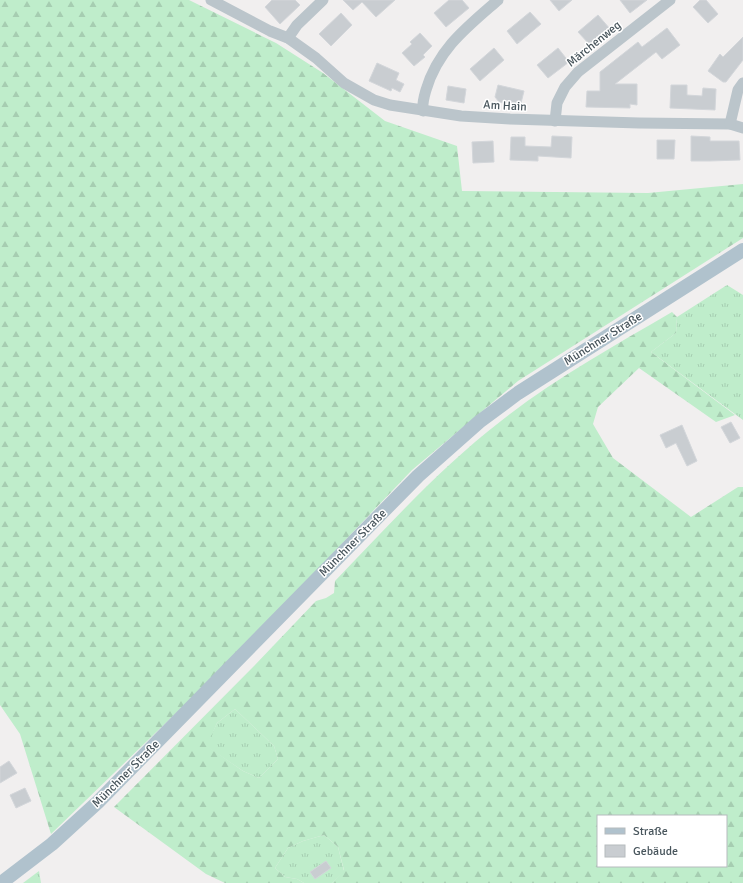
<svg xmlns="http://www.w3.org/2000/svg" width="743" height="883" font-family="Signika,sans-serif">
<defs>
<pattern id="grass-tufts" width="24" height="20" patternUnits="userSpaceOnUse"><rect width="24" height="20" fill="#bfedcb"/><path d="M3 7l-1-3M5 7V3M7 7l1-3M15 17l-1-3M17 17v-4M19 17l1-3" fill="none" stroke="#a6cdb1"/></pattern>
<pattern id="forest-firs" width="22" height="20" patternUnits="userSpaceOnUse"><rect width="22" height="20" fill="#bfedcb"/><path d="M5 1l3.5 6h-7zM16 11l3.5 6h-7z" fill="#a6cdb1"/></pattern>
</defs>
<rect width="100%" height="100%" fill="#f1efef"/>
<g fill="url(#grass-tufts)">
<polygon points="727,285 743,295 743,420 651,352 676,333 677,317"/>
<polygon points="235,709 274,746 278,759 259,778 243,771 206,746 217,723"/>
<polygon points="324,835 338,847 344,871 332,883 304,883 297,879 285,877 275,868 288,848 303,841"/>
<polygon points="39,871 41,883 23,883"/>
</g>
<g fill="url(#forest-firs)" fill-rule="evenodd">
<polygon points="0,0 189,0 276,43 323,73 385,121 457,146 462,191 648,193 743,184 743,238 518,381 412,470 238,653 51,834 20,734 0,705"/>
<path d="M 672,312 L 677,317 L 676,333 L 651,352 L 735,415 L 716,422 L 639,368 L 598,407 L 593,424 L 613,458 L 691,517 L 738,487 L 743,487 L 743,883 L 332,883 L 344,870 L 338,847 L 324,835 L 303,841 L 288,848 L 275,868 L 285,877 L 297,879 L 304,883 L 225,883 L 206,874 L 114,807 L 254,666 L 316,601 L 326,598 L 334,593 L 335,581 C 388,526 440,468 501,421 C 554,379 614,346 672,312 ZM 235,709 L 274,746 L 278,759 L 259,778 L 243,771 L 207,746 L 217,723 ZM 598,816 L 726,816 L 726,866 L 598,866 Z"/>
</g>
<g fill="#c9cdd1" stroke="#d3d6da">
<polygon points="272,0 295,0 300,5 280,24 265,7"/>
<polygon points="343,0 395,0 376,17 362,2 353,10"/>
<polygon points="449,0 462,0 469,8 446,27 434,13"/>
<polygon points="550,0 572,0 559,11"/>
<polygon points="620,0 647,0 630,13"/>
<polygon points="700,0 706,0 718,14 708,23 693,7"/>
<polygon points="530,12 541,24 517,44 507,31"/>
<polygon points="341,13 352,25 331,46 319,34"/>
<polygon points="598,15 610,29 590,45 578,32"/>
<polygon points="667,28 680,45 662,59 656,52 615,84 637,84 637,105 630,104 630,108 586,107 587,91 600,91 600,72 638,42 642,47"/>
<polygon points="420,33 432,46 423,55 425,57 414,66 402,53 412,44 410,42"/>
<polygon points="743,37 743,60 726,82 723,82 708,71 720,54 723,57"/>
<polygon points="494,48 504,60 480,81 470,69"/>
<polygon points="558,48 569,62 548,78 537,65"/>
<polygon points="377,63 399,73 396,80 404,84 400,92 392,88 391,91 369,81"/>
<polygon points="498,85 524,91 520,107 499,102 495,97"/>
<polygon points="671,85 687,85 687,95 702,96 703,88 716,89 715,110 670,108"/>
<polygon points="448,86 466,89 464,103 446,100"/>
<polygon points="552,136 572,137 571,158 538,156 538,161 510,160 511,137 525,137 525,146 551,147"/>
<polygon points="691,136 710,137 710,141 739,141 740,160 709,161 691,161"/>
<polygon points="657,140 675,140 674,159 657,159"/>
<polygon points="493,141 494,162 473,163 472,142"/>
<polygon points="731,422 740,438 730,443 721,427"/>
<polygon points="682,425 697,461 687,466 676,443 666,448 660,435"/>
<polygon points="9,761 17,773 0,783 0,767"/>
<polygon points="25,788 31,801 16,808 10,795"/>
<polygon points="326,861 331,868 315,879 310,872"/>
</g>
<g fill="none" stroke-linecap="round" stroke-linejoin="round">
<g stroke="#bbc5cb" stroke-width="11">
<polyline points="211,0 270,31 288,38 316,58 344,83 374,100 390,105 461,116 510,119 639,123 730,124 743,128"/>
<polyline points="288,38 297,25 323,0"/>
<path d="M 423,111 C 422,103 424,97 426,90 C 438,49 467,27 498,0"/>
<polyline points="555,121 557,103 565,87 578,72 670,0"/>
<polyline points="730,124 738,90 743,83"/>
</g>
<polyline stroke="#b0c2cd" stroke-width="14" points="1,883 52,844 98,802 418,476 479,422 518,393 743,250"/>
</g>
<g text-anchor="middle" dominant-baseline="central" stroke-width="3" stroke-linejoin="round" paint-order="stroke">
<g font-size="12" fill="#48555c" stroke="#fff">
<text transform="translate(594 44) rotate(-39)">Märchenweg</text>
<text transform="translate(505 106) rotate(3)">Am Hain</text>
<text transform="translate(603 339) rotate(-32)">Münchner Straße</text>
<text transform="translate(353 543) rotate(-45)">Münchner Straße</text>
<text transform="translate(126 774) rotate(-45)">Münchner Straße</text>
</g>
</g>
<rect x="597" y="815" width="130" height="52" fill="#ffffff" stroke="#b6bbbe"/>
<rect x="605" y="828" width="20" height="6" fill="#b0c2cd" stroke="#b6bbbe"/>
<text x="633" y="835" font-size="12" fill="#48555c">Straße</text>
<rect x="605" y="845" width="20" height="12" fill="#c9cdd1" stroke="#b6bbbe"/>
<text x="633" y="855" font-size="12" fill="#48555c">Gebäude</text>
</svg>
